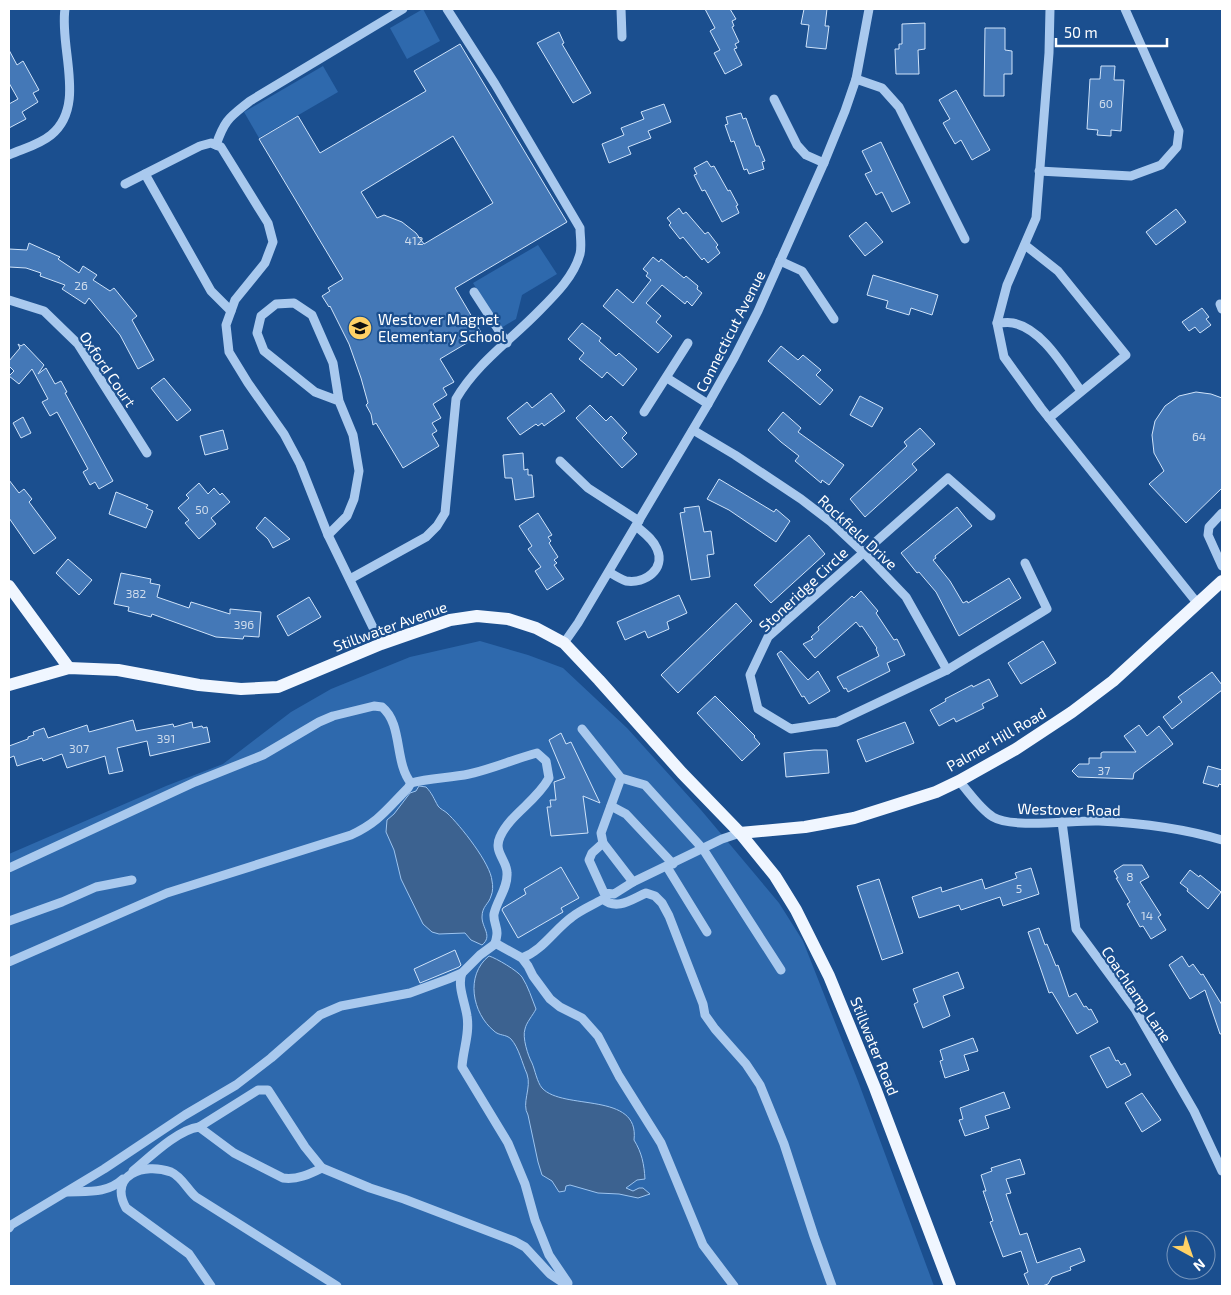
<svg xmlns="http://www.w3.org/2000/svg" width="1231" height="1295" font-family="'Exo 2',sans-serif">
<rect width="100%" height="100%" fill="#1b4f8f"/>
<g fill="#2e69ad">
<polygon points="423,9 440,41 407,59 390,28"/>
<polygon points="323,66 338,92 259,138 244,112"/>
<polygon points="538,245 557,274 522,295 516,319 501,328 473,283"/>
<polygon points="480,641 528,655 563,668 627,728 701,810 779,903 803,941 858,1081 934,1286 9,1286 9,854 166,786 223,764 291,712 331,689 410,657"/>
</g>
<g fill="#3c6290" stroke="#9cc4f0">
<path d="M 419,786 L 426,787 C 432,793 434,799 438,806 C 440,809 445,811 447,813 C 460,825 491,864 492,881 C 493,885 493,892 491,896 C 489,904 482,906 482,917 C 482,928 493,936 482,945 L 471,940 L 465,933 L 439,934 L 432,932 L 423,924 L 401,879 L 394,850 L 386,832 L 387,820 L 394,814 L 410,793 L 416,791 Z"/>
<path d="M 489,956 C 496,958 518,971 522,977 C 528,986 532,999 536,1009 C 533,1015 526,1023 525,1029 C 522,1037 528,1056 532,1063 C 535,1070 537,1082 542,1088 C 563,1111 640,1091 634,1140 C 642,1153 644,1164 645,1179 L 637,1180 L 626,1188 L 633,1191 L 639,1188 L 643,1188 L 650,1194 L 638,1198 L 619,1194 L 598,1193 L 570,1185 L 566,1186 L 565,1191 L 559,1192 L 552,1181 L 542,1175 L 538,1162 L 528,1115 C 521,1103 532,1088 527,1074 C 522,1063 519,1048 511,1039 C 506,1034 499,1036 494,1031 C 472,1013 465,975 489,956 Z"/>
</g>
<g fill="#4478b7" stroke="#cfe3fa" fill-rule="evenodd">
<polygon points="705,9 730,9 736,19 732,21 734,26 732,27 739,42 735,44 737,48 734,49 742,65 725,74 714,53 720,50 710,31 715,28"/>
<polygon points="804,9 827,9 825,26 829,26 826,49 806,47 809,25 801,24"/>
<polygon points="925,23 925,49 918,50 919,74 896,74 895,49 899,49 899,44 902,44 902,24"/>
<polygon points="985,28 1005,28 1005,50 1012,51 1012,74 1004,74 1004,96 984,96"/>
<polygon points="559,32 564,43 562,44 591,93 573,103 537,43"/>
<path d="M 460,44 L 567,222 L 455,288 L 482,334 L 440,359 L 454,382 L 443,388 L 447,395 L 433,404 L 441,418 L 432,423 L 437,431 L 432,434 L 439,446 L 403,468 L 376,423 L 373,425 L 371,414 L 366,405 L 368,403 L 361,378 L 349,344 L 330,306 L 329,307 L 322,296 L 330,291 L 328,288 L 343,279 L 259,139 L 298,116 L 320,153 L 426,91 L 414,71 ZM 453,136 L 493,203 L 424,244 L 416,233 L 402,222 L 384,215 L 377,218 L 361,192 Z"/>
<polygon points="9,50 17,65 23,61 39,90 33,93 38,102 22,112 26,119 9,128 9,104 18,99 9,83"/>
<polygon points="1101,66 1115,66 1114,80 1124,80 1121,131 1111,130 1111,136 1097,135 1098,130 1087,129 1090,79 1100,79"/>
<polygon points="956,90 990,150 972,160 961,140 955,144 943,123 950,119 939,100"/>
<polygon points="664,104 671,122 648,131 651,138 628,147 631,154 609,163 602,144 624,135 621,128 644,119 641,112"/>
<polygon points="741,113 743,119 746,118 756,146 759,146 765,161 762,162 764,169 749,174 747,169 744,170 734,141 731,142 725,125 728,124 726,117"/>
<polygon points="881,142 910,203 892,212 882,192 876,195 865,174 872,171 862,151"/>
<polygon points="707,161 711,167 714,166 728,191 730,190 738,205 736,206 739,213 722,222 705,190 702,191 694,175 697,174 694,168"/>
<polygon points="679,208 683,214 686,212 705,234 708,232 718,245 716,247 720,253 708,263 704,258 702,260 683,237 680,239 669,225 671,223 667,218"/>
<polygon points="1176,209 1186,222 1156,245 1146,232"/>
<polygon points="866,222 883,242 865,256 849,236"/>
<polygon points="29,243 60,257 58,259 79,273 83,266 97,275 93,280 110,291 114,288 137,316 132,320 154,360 138,369 120,335 89,298 85,304 62,289 65,285 40,276 41,273 26,268 9,267 9,249 27,250"/>
<polygon points="653,257 659,262 661,259 684,278 686,276 698,286 697,289 702,293 692,306 687,301 685,304 662,285 646,303 661,316 656,322 672,336 658,353 603,306 617,289 633,303 651,280 646,276 648,273 643,269"/>
<polygon points="873,275 938,295 932,315 911,308 909,315 886,308 888,301 867,295"/>
<polygon points="1202,308 1209,317 1206,319 1211,325 1200,333 1195,327 1189,331 1182,322"/>
<polygon points="582,323 601,338 599,341 616,356 619,353 637,369 623,386 607,372 602,378 579,359 584,353 568,339"/>
<polygon points="18,344 21,346 24,344 44,365 38,374 46,368 55,384 61,381 67,392 65,393 113,481 99,489 95,482 90,485 83,472 88,469 57,412 50,416 42,402 48,399 32,369 19,384 9,376 14,371 9,366 9,361 20,348"/>
<polygon points="781,346 798,360 803,355 821,370 816,375 833,390 820,405 768,361"/>
<polygon points="164,378 191,410 177,421 151,388"/>
<polygon points="1196,392 1211,394 1222,398 1222,488 1186,523 1149,484 1164,471 1154,453 1152,435 1155,421 1165,406 1179,396"/>
<polygon points="551,393 565,411 544,426 542,423 538,426 536,424 520,435 507,418 527,402 532,408"/>
<polygon points="860,396 883,408 872,427 850,415"/>
<polygon points="590,405 606,421 611,416 627,433 622,438 637,454 622,468 576,418"/>
<polygon points="783,412 801,428 798,432 844,465 829,485 822,480 821,483 795,461 799,456 781,442 768,430"/>
<polygon points="23,417 31,433 21,438 13,423"/>
<polygon points="920,428 935,444 912,464 917,470 865,517 850,499 907,446 904,442"/>
<polygon points="223,430 228,449 205,455 200,436"/>
<polygon points="523,453 524,470 528,469 528,475 532,475 534,497 515,500 512,478 505,478 503,455"/>
<polygon points="719,479 774,512 776,509 790,521 776,542 729,510 707,499"/>
<polygon points="9,480 19,493 24,489 32,499 29,502 56,538 34,554 9,518"/>
<polygon points="199,483 208,494 214,488 220,495 222,493 230,502 211,518 216,524 199,539 185,523 189,520 178,508 189,498 186,495"/>
<polygon points="116,492 148,505 146,508 153,511 146,528 109,514"/>
<polygon points="699,506 704,532 711,531 714,554 707,555 710,577 691,580 680,513 685,512 684,508"/>
<polygon points="957,507 972,526 935,556 936,558 933,560 950,581 963,603 967,601 968,603 1009,578 1021,598 959,636 936,592 919,572 917,573 901,553"/>
<polygon points="538,513 552,535 548,537 551,541 549,543 558,557 554,560 557,563 554,565 564,579 547,590 535,571 541,567 528,549 532,546 519,526"/>
<polygon points="265,517 290,539 273,548 268,539 256,528"/>
<polygon points="809,535 825,554 771,603 754,585"/>
<polygon points="68,559 92,580 79,595 56,573"/>
<polygon points="121,573 151,579 150,583 160,585 157,597 189,608 191,602 230,614 230,609 261,612 259,637 244,636 243,639 216,637 152,614 151,617 128,611 129,607 114,604"/>
<polygon points="861,591 878,611 876,613 894,640 897,639 905,655 887,663 890,671 848,692 846,688 844,689 837,677 879,656 876,649 877,648 862,626 860,627 856,622 815,658 803,644 813,639 811,637 819,630 818,627 852,596 854,598"/>
<polygon points="679,595 687,613 667,622 669,629 648,638 645,631 625,640 617,622"/>
<polygon points="309,597 321,617 288,636 277,616"/>
<polygon points="736,603 752,621 678,693 661,675"/>
<polygon points="1043,641 1056,663 1021,684 1008,663"/>
<polygon points="781,651 808,680 818,671 830,691 809,704 804,696 802,697 777,654"/>
<polygon points="1212,672 1222,685 1222,690 1172,729 1163,717 1182,702 1178,697"/>
<polygon points="989,679 998,696 982,704 984,708 956,722 954,718 939,726 930,710 946,701 945,699 972,685 973,687"/>
<polygon points="715,696 755,736 754,737 760,744 742,761 697,713"/>
<polygon points="133,720 136,731 173,724 174,727 192,722 193,728 202,726 203,728 207,727 210,742 150,756 147,741 117,748 123,771 109,774 105,756 67,768 62,754 43,761 42,758 17,766 14,756 9,758 9,746 28,739 28,737 34,735 33,732 44,728 48,738 87,725 89,732"/>
<polygon points="905,722 914,743 866,762 857,740"/>
<polygon points="1139,725 1147,736 1159,726 1173,744 1134,773 1133,779 1078,777 1072,771 1079,764 1089,764 1089,758 1101,758 1101,753 1103,752 1136,752 1124,736"/>
<polygon points="561,733 566,744 571,742 600,803 583,796 588,833 551,836 547,807 551,807 550,800 556,800 554,782 565,778 549,740"/>
<polygon points="814,750 827,750 829,773 786,777 784,753"/>
<polygon points="1208,766 1222,770 1222,785 1219,784 1218,787 1203,783"/>
<polygon points="1123,865 1142,865 1149,877 1140,882 1161,915 1158,917 1166,930 1151,939 1143,926 1140,927 1127,904 1130,902 1116,878 1118,878 1114,871"/>
<polygon points="561,867 579,898 561,908 563,912 518,938 502,910 503,908 526,894 524,889"/>
<polygon points="1031,868 1039,894 1003,906 1000,897 961,910 959,905 919,918 912,897 941,887 942,892 982,879 985,889 1017,878 1015,873"/>
<polygon points="1190,870 1199,877 1200,875 1221,892 1208,909 1187,891 1188,889 1180,883"/>
<polygon points="879,879 903,953 882,960 857,886"/>
<polygon points="1039,928 1045,945 1047,944 1056,966 1058,965 1069,997 1076,993 1084,1007 1086,1006 1089,1010 1091,1009 1098,1022 1077,1034 1052,992 1049,993 1028,932"/>
<polygon points="455,950 461,965 459,967 420,983 414,969"/>
<polygon points="1182,956 1189,967 1193,964 1201,975 1203,974 1222,1005 1222,1034 1220,1034 1205,990 1190,999 1169,965"/>
<polygon points="958,972 964,988 943,996 950,1016 923,1028 914,1004 918,1002 913,989"/>
<polygon points="973,1038 978,1051 964,1055 969,1070 945,1078 940,1061 943,1060 940,1050"/>
<polygon points="1109,1047 1116,1061 1118,1060 1121,1065 1125,1063 1131,1075 1107,1088 1090,1056"/>
<polygon points="1004,1092 1010,1108 985,1116 989,1128 965,1136 959,1120 963,1119 960,1108"/>
<polygon points="1142,1093 1161,1120 1142,1132 1125,1103"/>
<polygon points="1020,1159 1025,1174 1006,1179 1011,1193 1006,1194 1020,1235 1027,1233 1037,1263 1080,1248 1085,1261 1070,1267 1071,1270 1052,1277 1048,1284 1042,1286 1029,1286 1024,1274 1028,1272 1021,1251 1003,1257 990,1222 993,1221 983,1191 986,1191 981,1175 992,1171 991,1168"/>
</g>
<g fill="none" stroke-linecap="round" stroke-linejoin="round">
<g stroke="#a9c9ee" stroke-width="9">
<polyline points="621,9 622,37"/>
<polyline points="1050,9 1049,53 1036,218 1007,285 997,323 1004,357 1041,408 1198,604"/>
<polyline points="856,79 882,88 899,107 965,239"/>
<polyline points="774,99 797,145 806,155 824,163"/>
<path d="M 216,145 C 225,119 229,118 250,101 L 403,9"/>
<path d="M 9,155 C 22,149 39,145 51,135 C 87,106 59,48 65,9"/>
<polyline points="1039,171 1131,176 1161,165 1177,147 1179,131 1125,9"/>
<polyline points="145,174 211,291 231,311"/>
<polyline points="125,184 200,146 211,143 221,147 268,223 273,242 265,263 235,300 226,325 229,352 248,383 284,434 300,464 328,535 381,644"/>
<polyline points="1025,245 1058,271 1126,355 1049,418"/>
<polyline points="780,261 802,271 834,319"/>
<polyline points="474,292 507,343"/>
<polyline points="9,300 44,311 78,344 147,453"/>
<polyline points="1220,304 1222,309"/>
<path d="M 997,323 C 1002,323 1008,322 1013,323 C 1043,329 1064,368 1081,391"/>
<polyline points="667,378 708,404"/>
<polyline points="644,412 688,343"/>
<polyline points="693,430 735,455 801,499 831,522 863,552 906,597 947,670"/>
<polyline points="560,461 588,488 639,521"/>
<polyline points="1222,513 1209,527 1208,535 1222,566"/>
<polyline points="991,516 948,478 768,637 750,675 758,709 791,729 837,722 947,670 1047,609 1025,563"/>
<polyline points="328,535 347,516 354,499 359,471 353,435 339,401 333,363 312,315 294,303 276,304 261,316 257,333 264,351 315,392 339,401"/>
<path d="M 609,572 C 614,575 620,579 626,581 C 645,584 666,569 657,549 C 653,539 644,533 636,526"/>
<path d="M 350,579 L 426,537 L 437,526 L 445,513 L 456,399 C 476,364 512,339 540,310 C 556,294 574,276 580,254 C 582,246 580,236 580,228 L 495,84 L 447,9"/>
<polyline points="564,643 578,623 708,404 734,358 758,311 823,165 845,111 856,79 869,9"/>
<polyline points="582,729 621,778 645,785 703,849 781,970"/>
<polyline points="621,778 601,833 603,843 633,882 722,839 740,833"/>
<path d="M 959,781 C 969,792 980,809 993,817 C 1013,829 1073,820 1099,821 C 1140,823 1182,828 1222,840"/>
<polyline points="611,806 626,814 673,864"/>
<polyline points="1062,822 1076,929 1135,1009 1194,1111 1222,1171"/>
<polyline points="603,843 592,853 589,860 604,893 614,894 633,882"/>
<polyline points="667,867 707,932"/>
<path d="M 9,868 L 195,782 L 263,755 L 319,722 L 333,716 L 374,706 L 382,707 C 403,724 394,762 411,783 C 430,778 450,778 469,774 C 492,769 514,759 537,753 L 546,761 L 549,778 C 536,802 510,814 500,837 C 493,852 507,860 507,873 C 508,888 497,900 494,914 C 493,920 497,926 497,933 C 497,936 496,940 495,944 L 480,955 L 462,973 L 448,979 L 410,993 L 341,1006 L 320,1015 L 271,1058 L 236,1085 L 185,1115 L 104,1169 L 11,1225 L 9,1228"/>
<polyline points="9,921 62,902 96,887 132,880"/>
<polyline points="495,943 522,958 528,966 533,976 550,999 560,1007 582,1018 598,1036 619,1076 661,1143 703,1245 734,1286"/>
<path d="M 522,958 C 543,950 554,930 572,917 C 581,910 593,905 603,899 C 617,911 632,899 646,893 L 655,896 L 662,903 L 669,916 L 703,1004 L 705,1015 L 715,1029 L 746,1064 L 760,1085 L 784,1144 L 814,1236 L 832,1286"/>
<path d="M 9,962 L 167,893 L 351,835 C 379,822 387,809 408,788 L 411,783"/>
<path d="M 462,973 C 457,986 465,1002 467,1016 C 470,1034 463,1049 462,1067 L 508,1143 L 525,1184 L 535,1220 L 549,1255 L 568,1283"/>
<polyline points="199,1127 258,1090 268,1090 305,1147 322,1168 370,1188 404,1199 514,1241 525,1247 550,1274 568,1286"/>
<path d="M 133,1171 C 150,1157 177,1130 199,1127 L 234,1153 L 283,1178 C 297,1180 310,1174 322,1168"/>
<path d="M 67,1192 C 87,1191 107,1194 123,1179"/>
<path d="M 211,1286 L 189,1254 L 126,1208 C 108,1175 144,1162 171,1172 C 182,1177 187,1189 196,1197 L 337,1286"/>
</g>
<g stroke="#f0f6ff" stroke-width="12">
<polyline points="9,586 69,668"/>
<polyline points="9,685 69,668 118,670 199,685 241,689 278,687 381,644 450,620 477,616 508,619 536,628 564,643 599,680 682,773 740,833 775,876 796,910 829,976 875,1088 950,1286"/>
<polyline points="740,833 805,827 854,818 936,792 959,781 1016,749 1072,712 1113,681 1222,581"/>
</g>
</g>
<defs>
<g id="school-disc" transform="scale(1.25)"><circle r="9.5" fill="#ffd166" stroke="#1b4f8f"/><path d="M0-5L7-2L0 1L-7-2ZM-4 1L0 2.5L4 1V4Q0 6-4 4Z" fill="#111"/></g>
</defs>
<g fill-rule="evenodd">
<use href="#school-disc" x="360" y="328"/>
</g>
<g text-anchor="middle" dominant-baseline="central" stroke-width="4.5" stroke-linejoin="round" paint-order="stroke">
<g font-size="12" fill="#d0dded">
<text x="1106" y="103">60</text>
<text x="414" y="240">412</text>
<text x="81" y="285">26</text>
<text x="1199" y="436">64</text>
<text x="202" y="509">50</text>
<text x="136" y="593">382</text>
<text x="244" y="624">396</text>
<text x="166" y="738">391</text>
<text x="79" y="748">307</text>
<text x="1104" y="770">37</text>
<text x="1130" y="876">8</text>
<text x="1019" y="888">5</text>
<text x="1147" y="915">14</text>
</g>
<g font-size="15" fill="#fff" stroke="#1b4f8f" text-anchor="start">
<text x="378" y="319">Westover Magnet<tspan x="378" dy="17">Elementary School</tspan></text>
</g>
<g font-size="15" fill="#fff" stroke="#1b4f8f">
<text transform="translate(730 331) rotate(-63)">Connecticut Avenue</text>
<text transform="translate(108 369) rotate(56)">Oxford Court</text>
<text transform="translate(858 532) rotate(43)">Rockfield Drive</text>
<text transform="translate(803 589) rotate(-43)">Stoneridge Circle</text>
<text transform="translate(390 626) rotate(-20)">Stillwater Avenue</text>
<text transform="translate(996 739) rotate(-30)">Palmer Hill Road</text>
<text transform="translate(1069 809) rotate(1)">Westover Road</text>
<text transform="translate(1137 994) rotate(56)">Coachlamp Lane</text>
<text transform="translate(875 1046) rotate(68)">Stillwater Road</text>
</g>
</g>
<rect width="1231" height="1295" fill="none" stroke="#ffffff" stroke-width="20"/>
<g transform="translate(1191 1255) rotate(140)"><circle r="24" fill="#1b4f8f" stroke="#7695bc"/>
<path d="M0-4L9 19L0 12L-9 19Z" fill="#ffd166"/>
<text y="-8" font-size="14" font-weight="bold" text-anchor="middle" fill="#ffffff">N</text>
</g>
<path d="M1056 38v8h111v-8" fill="none" stroke="#ffffff" stroke-width="2.5"/>
<text x="1064" y="38" font-size="15" fill="#ffffff" stroke="#1b4f8f" stroke-width="4" paint-order="stroke">50 m</text>
</svg>
